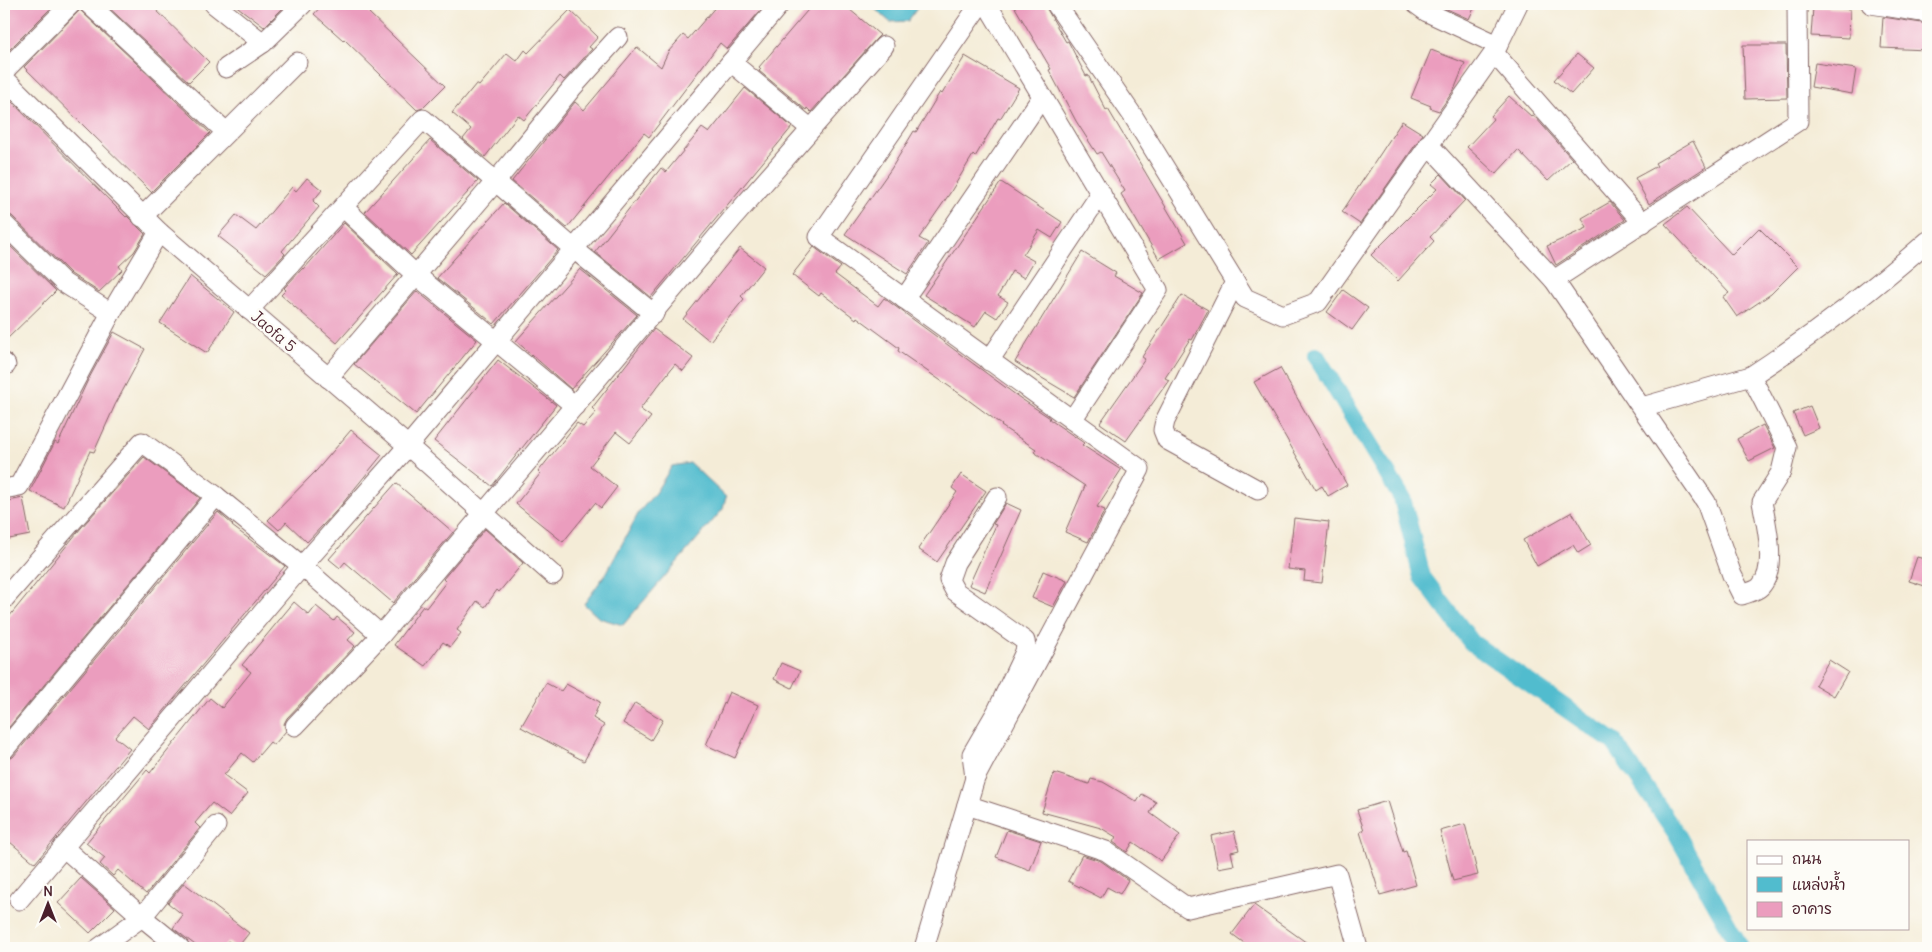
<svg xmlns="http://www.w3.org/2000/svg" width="1932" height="952" font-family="Delius,'Playpen Sans Thai',sans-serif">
<rect width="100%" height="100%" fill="#fdfcf7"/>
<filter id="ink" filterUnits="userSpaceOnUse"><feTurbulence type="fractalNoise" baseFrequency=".02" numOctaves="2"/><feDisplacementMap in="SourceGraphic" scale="10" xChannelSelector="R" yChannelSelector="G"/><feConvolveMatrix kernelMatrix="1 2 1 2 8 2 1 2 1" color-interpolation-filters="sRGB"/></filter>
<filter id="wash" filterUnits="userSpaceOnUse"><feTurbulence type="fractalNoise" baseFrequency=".0096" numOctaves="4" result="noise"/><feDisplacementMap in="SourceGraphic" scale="20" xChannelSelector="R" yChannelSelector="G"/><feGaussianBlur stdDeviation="1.12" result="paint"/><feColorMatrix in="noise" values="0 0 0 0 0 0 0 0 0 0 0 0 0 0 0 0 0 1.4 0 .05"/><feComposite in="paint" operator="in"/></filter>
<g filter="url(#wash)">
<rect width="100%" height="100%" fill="#f4ecd7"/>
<g fill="#51bcce" stroke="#4e6e7c">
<polygon points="875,4 920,4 908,21 890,22 873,7"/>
<polygon points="690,463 726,497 723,509 623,625 599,618 584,604 607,572 639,512 655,493 672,466"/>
</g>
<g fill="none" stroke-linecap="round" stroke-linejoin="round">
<polyline stroke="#51bcce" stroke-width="18" points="1316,356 1402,498 1422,577 1472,643 1614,742 1676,833 1740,947"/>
</g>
<g id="blocks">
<g fill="#eb9dbe">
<polygon points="4,4 55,4 8,51 4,46"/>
<polygon points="105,4 150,4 209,62 189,82"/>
<polygon points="234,4 287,4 264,27"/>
<polygon points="323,4 378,4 369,13 445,86 423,108 417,110 344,39 343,40 314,14"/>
<polygon points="718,4 766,4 727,49 720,43 649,137 644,133 567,228 512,181 575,102 584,110 637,47 661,67 668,52 683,35 688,39"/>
<polygon points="813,4 843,4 880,35 876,39 811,112 807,108 806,110 759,71 761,69 759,67"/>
<polygon points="1013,4 1044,4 1066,42 1068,41 1086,76 1088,75 1106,110 1108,109 1187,243 1159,259 1121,194 1125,191 1101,152 1097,154 1076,121 1049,70 1051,69"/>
<polygon points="1436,4 1476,4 1469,19"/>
<polygon points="1813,7 1850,9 1849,38 1811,36"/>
<polygon points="80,10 210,133 151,192 24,67"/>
<polygon points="570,10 598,37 589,47 592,49 564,80 560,76 524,120 518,115 485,157 463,139 471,129 452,113 476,84 479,86 507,53 517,61 525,50 528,53"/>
<polygon points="1883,17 1928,24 1927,50 1881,48"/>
<polygon points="1743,45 1786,45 1787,98 1745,99"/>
<polygon points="1431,50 1465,63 1454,90 1439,111 1430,108 1431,106 1411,98"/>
<polygon points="1577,54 1594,68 1571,94 1554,80"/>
<polygon points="965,56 1019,88 1000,119 998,118 975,157 973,155 950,193 919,238 928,243 907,274 845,234 891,169 914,131 916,132 940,92 942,94"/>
<polygon points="1815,63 1856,69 1852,94 1811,87"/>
<polygon points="745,88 792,127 651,297 595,252 661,168 666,172 702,128 709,133"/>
<polygon points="4,94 126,217 127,216 145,234 134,252 119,266 122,270 99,292 71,274 12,216 4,213"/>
<polygon points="1509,96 1532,117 1533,116 1536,118 1572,159 1548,181 1518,150 1496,174 1467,147 1493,119 1491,116"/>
<polygon points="1402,121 1423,134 1360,224 1342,212"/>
<polygon points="430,140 478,181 411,255 365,212"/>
<polygon points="1693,141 1706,167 1649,204 1635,178 1657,166 1655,163"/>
<polygon points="1441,174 1465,200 1430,237 1434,241 1398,281 1371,255 1437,189 1431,184"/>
<polygon points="307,178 322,190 313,201 319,207 282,251 285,254 266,274 218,236 236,215 256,230 292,187 296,191"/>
<polygon points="1001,182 1062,222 1052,238 1039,230 1023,255 1034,261 1024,278 1012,271 998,296 1008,302 997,318 986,311 975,327 924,295"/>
<polygon points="1610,202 1625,220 1556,265 1547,246 1587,228 1582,218"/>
<polygon points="504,203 558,250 494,324 437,278"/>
<polygon points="1687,207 1732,255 1759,228 1798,267 1771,294 1737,317 1723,297 1729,293 1665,224"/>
<polygon points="344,223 398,274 337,343 281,295 286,290 284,288 303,268 304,269"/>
<polygon points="4,240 56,291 4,342"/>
<polygon points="814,247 841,267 835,274 878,306 884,298 1020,398 1050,418 1049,419 1084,443 1082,445 1121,470 1097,507 1105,510 1088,542 1065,532 1085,486 1034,452 1036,449 1001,426 1002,425 963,396 898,351 899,348 857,317 856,319 821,293 819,296 792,275"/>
<polygon points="740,248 764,267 741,296 744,299 710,341 683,319"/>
<polygon points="1082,252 1116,273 1114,276 1143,293 1074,397 1015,362"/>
<polygon points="580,269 637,315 571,389 516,341"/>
<polygon points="190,276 234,312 207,353 160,323"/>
<polygon points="1343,290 1368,308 1352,330 1327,312"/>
<polygon points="417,291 477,340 416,414 354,364"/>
<polygon points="1182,295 1208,310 1192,340 1190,339 1165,378 1169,380 1126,441 1100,423 1145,359 1142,357"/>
<polygon points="654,329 693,358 683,371 675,364 640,409 651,417 630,443 616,432 590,466 617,487 601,508 595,503 563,542 516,504 540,474 538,472 577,423 583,427 596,412 592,408"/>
<polygon points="114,332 145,349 115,405 94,452 90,451 64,507 30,491 55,442 58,444 87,382"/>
<polygon points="498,360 556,405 492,486 434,441"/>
<polygon points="1280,368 1347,485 1328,496 1322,486 1316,490 1254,382"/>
<polygon points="1810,406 1819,428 1803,435 1793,413"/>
<polygon points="1763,425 1775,448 1749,461 1737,439"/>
<polygon points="351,430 382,455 338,509 307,542 286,522 279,530 268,520 317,470"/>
<polygon points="144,457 200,498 4,733 4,623 81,528"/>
<polygon points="961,474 986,491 937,562 918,549 957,492 952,488"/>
<polygon points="396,483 453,532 393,603 345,562 340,568 329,559"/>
<polygon points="23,498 30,535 4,540 4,502"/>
<polygon points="1006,503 1021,510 985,592 969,585 996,525 993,524"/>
<polygon points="218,512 233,525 232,526 285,566 149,729 133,716 115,737 130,749 35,863 4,837 4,761 13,757"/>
<polygon points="1572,512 1591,545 1578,553 1573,545 1537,566 1523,540"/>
<polygon points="1294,518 1329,522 1322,583 1304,581 1305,571 1288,569"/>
<polygon points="485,529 523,563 499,592 497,590 485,607 477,601 457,630 461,633 450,647 443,642 425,666 394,645 423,606 426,608 446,582 443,579"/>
<polygon points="1917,557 1928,560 1928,587 1909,581"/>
<polygon points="1043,571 1067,581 1053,607 1032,598"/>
<polygon points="294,602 309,615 316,606 334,621 337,617 355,632 348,640 355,646 287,718 284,724 286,731 274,745 270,742 253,762 242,753 224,775 248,793 229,816 212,803 195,823 200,828 146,894 118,870 113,876 100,864 105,858 86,843 147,770 150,773 210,698 222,708 251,672 242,665"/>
<polygon points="1829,660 1848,672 1834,696 1815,685"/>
<polygon points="781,663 800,671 792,688 774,679"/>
<polygon points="546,683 561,691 566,684 600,702 593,718 604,725 584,761 521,727"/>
<polygon points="729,692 758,705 735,758 706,745"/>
<polygon points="635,703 663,720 651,740 623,723"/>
<polygon points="1054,773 1089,784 1091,779 1103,782 1137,802 1142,794 1156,802 1150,813 1180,835 1161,861 1133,842 1127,852 1113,842 1116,837 1101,828 1042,812"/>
<polygon points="1387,801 1403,852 1406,851 1416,885 1380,895 1360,832 1364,830 1357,810"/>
<polygon points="1465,824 1478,875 1453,881 1440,831"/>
<polygon points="1007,830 1041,841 1030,870 996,857"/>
<polygon points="1234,831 1239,850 1231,852 1234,865 1218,868 1211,836"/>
<polygon points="1082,855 1101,861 1128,880 1120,894 1107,887 1101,898 1068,881"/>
<polygon points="81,878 115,908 90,933 58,903"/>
<polygon points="184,883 249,933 237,948 228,941 223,948 199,948 173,928 183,915 168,903"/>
<polygon points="1254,905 1314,948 1251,948 1232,934"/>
</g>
</g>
</g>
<g filter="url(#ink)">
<use href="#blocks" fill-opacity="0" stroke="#866767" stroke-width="1"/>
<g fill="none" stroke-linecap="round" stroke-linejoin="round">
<g stroke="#866767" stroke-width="21">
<g id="minor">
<polyline points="89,4 226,132"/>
<polyline points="214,4 263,43"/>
<polyline points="987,4 1158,290 1072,420"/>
<polyline points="1056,4 1133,116 1245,298 1283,315 1318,302 1494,53 1518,4"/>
<polyline points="1416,4 1427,12 1498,45"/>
<polyline points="1871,4 1928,13"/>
<polyline points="1494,53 1643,223"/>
<polyline points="731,62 811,129"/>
<polyline points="226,68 263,43 303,4"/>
<polyline points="4,71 71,4"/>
<polyline points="4,78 159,232 408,446 553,575"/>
<path d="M 1428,144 L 1554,280 L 1706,502 L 1732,575 L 1742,595 C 1747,593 1756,591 1760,587 C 1778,569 1766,523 1762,502 L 1781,472 L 1787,447 L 1751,376 L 1642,407"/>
<polyline points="344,208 416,275 575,406"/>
<polyline points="142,217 297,62"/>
<polyline points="4,224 64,283 111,313"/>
<polyline points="1554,280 1798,121 1797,4"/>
<polyline points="1235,282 1165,421 1163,430 1167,440 1258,490"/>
<polyline points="904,299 1042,97"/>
<polyline points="249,310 423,119 574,249 654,314"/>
<polyline points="989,361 1101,193"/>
<polyline points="4,363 6,365"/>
<path d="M 1751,376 C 1814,335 1872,290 1928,241"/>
<polyline points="328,378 496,181 572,88 618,37"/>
<polyline points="4,489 19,486 111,313 159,232"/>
<polyline points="4,599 142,442 216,496 302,566 381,635"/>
<polyline points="295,726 381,635 733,218 884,46"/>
<polyline points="4,750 216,496"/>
<polyline points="975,778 972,754 997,711 1024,654 1026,648 1025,641 955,591 949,580 955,563 997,497"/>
<polyline points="967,805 1106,851 1188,908 1337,874 1358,948"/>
<polyline points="63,847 142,917 180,948"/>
<polyline points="19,900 302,566 408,446 780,4"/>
<polyline points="99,948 142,917 216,826"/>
<polyline points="924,948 975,778 1140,469 819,237 980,4"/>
</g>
</g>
<use href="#minor" stroke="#fff" stroke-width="19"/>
</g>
</g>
<g text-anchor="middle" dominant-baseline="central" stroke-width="5" stroke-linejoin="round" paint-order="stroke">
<g font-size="16" fill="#4a1f2b" stroke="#fdfcf7">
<text transform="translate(274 331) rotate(41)">Jaofa 5</text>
</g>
</g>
<rect width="1932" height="952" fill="none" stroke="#fdfcf7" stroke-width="20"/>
<rect x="1747" y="840" width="162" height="90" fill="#fdfcf7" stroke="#b5a4a5"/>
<rect x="1757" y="856" width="25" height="8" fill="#ffffff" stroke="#b5a4a5"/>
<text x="1792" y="864" font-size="15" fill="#4a1f2b">ถนน</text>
<rect x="1757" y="877" width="25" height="15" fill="#51bcce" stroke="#b5a4a5"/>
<text x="1792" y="890" font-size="15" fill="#4a1f2b">แหล่งน้ำ</text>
<rect x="1757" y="902" width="25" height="15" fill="#eb9dbe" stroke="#b5a4a5"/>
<text x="1792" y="914" font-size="15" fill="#4a1f2b">อาคาร</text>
<g transform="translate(48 904)" stroke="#fdfcf7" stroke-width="4" paint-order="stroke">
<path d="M0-4L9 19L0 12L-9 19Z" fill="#4a1f2b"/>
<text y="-8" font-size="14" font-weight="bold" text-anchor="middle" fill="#4a1f2b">N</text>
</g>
</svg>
